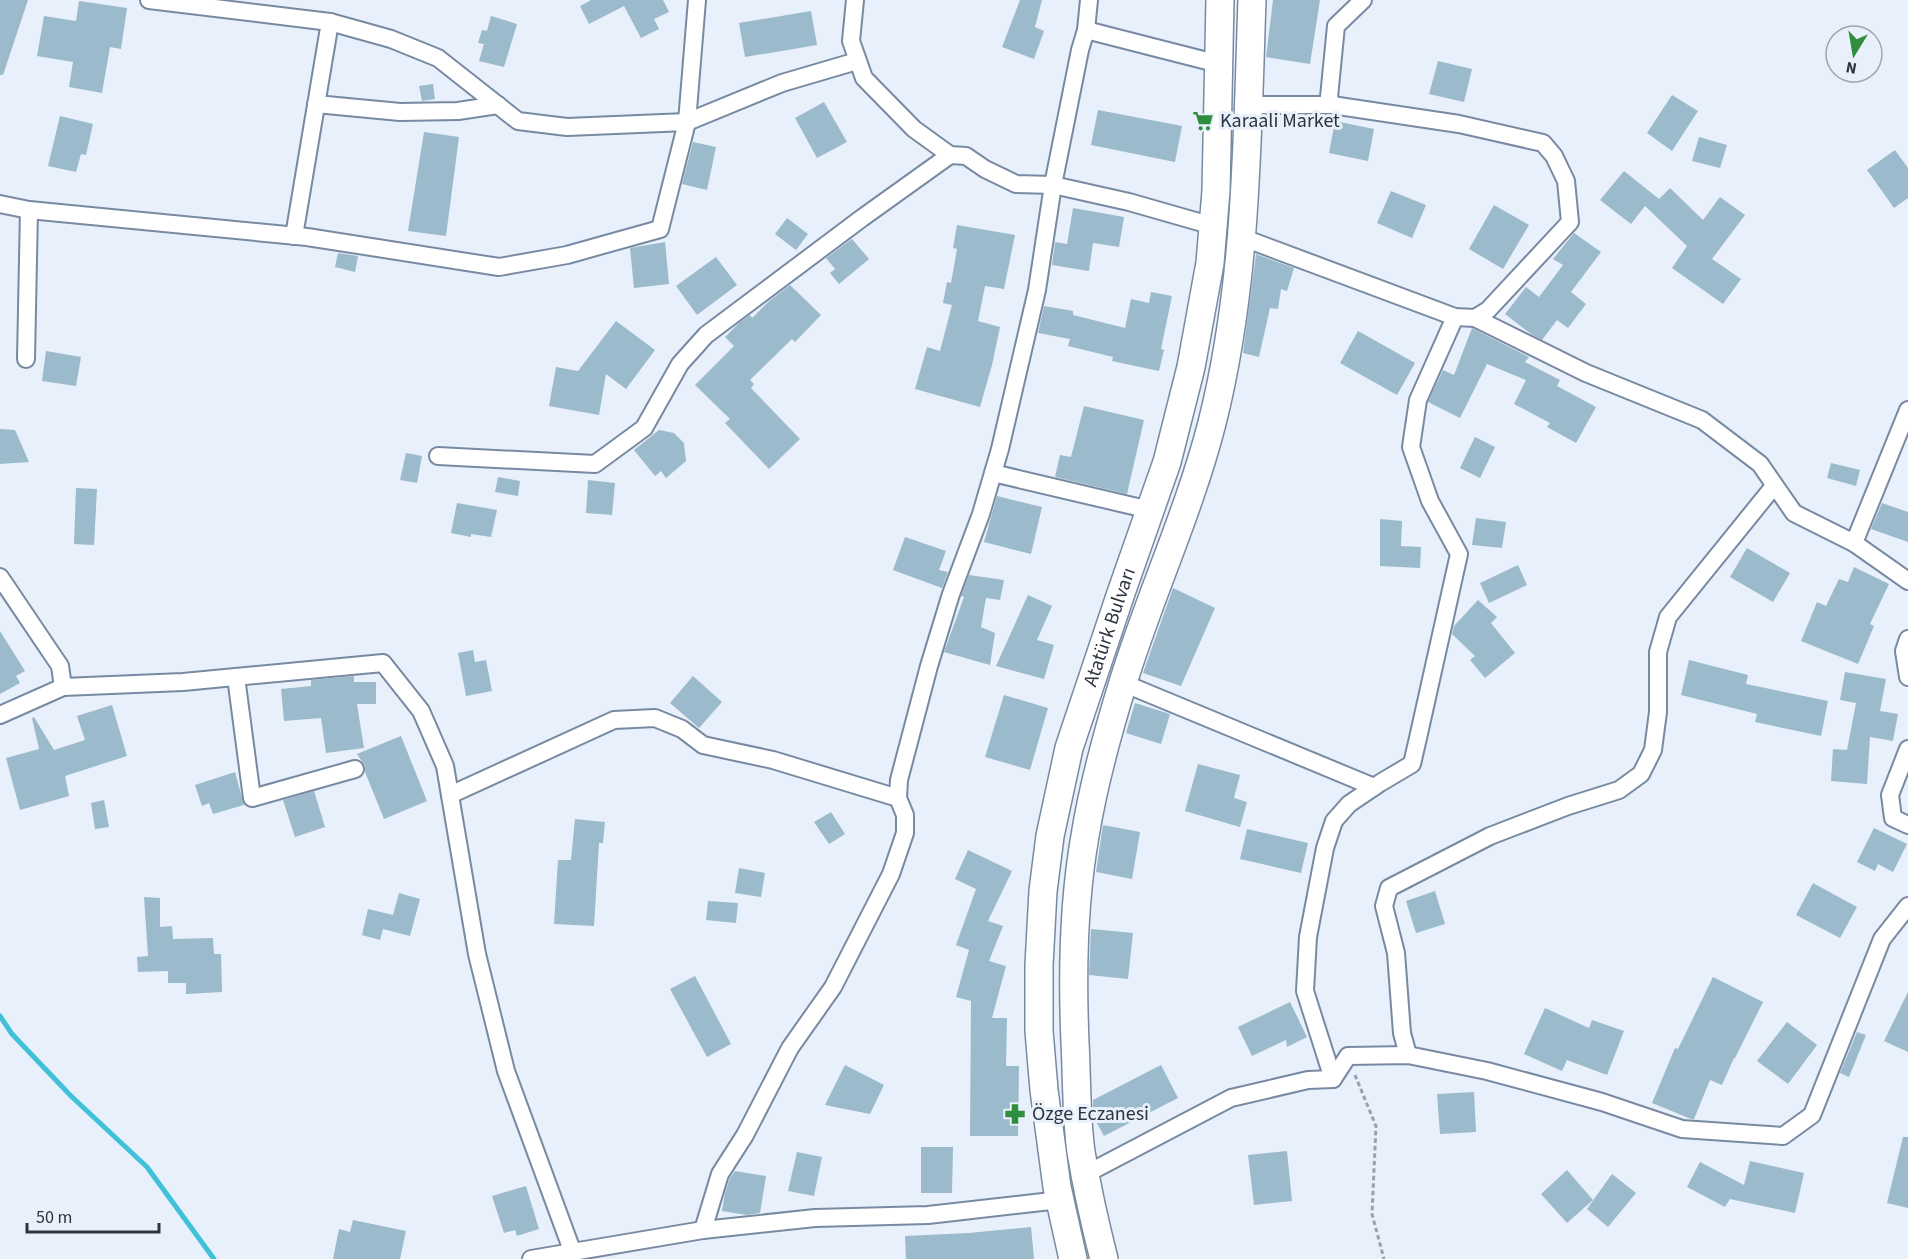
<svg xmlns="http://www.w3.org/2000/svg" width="1908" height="1259" font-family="'Source Sans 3',sans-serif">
<rect width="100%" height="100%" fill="#e8f0fb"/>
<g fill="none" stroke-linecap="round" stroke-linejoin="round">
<polyline stroke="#41c1d8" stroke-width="5" points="0,1016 12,1034 71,1096 147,1167 214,1259"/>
</g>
<g fill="#9bbacc">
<polygon points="0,0 28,0 3,75 0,75"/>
<polygon points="591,0 663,0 669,12 654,19 659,29 641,38 624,6 589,24 580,6"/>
<polygon points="1020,0 1042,0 1035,27 1044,31 1034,59 1002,47"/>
<polygon points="1273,0 1320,0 1310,64 1266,57"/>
<polygon points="79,1 127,8 121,49 110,47 102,93 69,87 73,62 37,56 44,16 76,21"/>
<polygon points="811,11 817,45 745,57 739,23"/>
<polygon points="491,16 517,24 504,67 479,61 484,44 478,43 482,30 487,31"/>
<polygon points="1438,61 1472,69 1464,102 1429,94"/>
<polygon points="433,84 435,99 422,101 419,86"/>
<polygon points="1672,95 1698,111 1672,151 1647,133"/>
<polygon points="824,102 847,142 817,158 795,118"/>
<polygon points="1098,110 1182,126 1175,162 1091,145"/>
<polygon points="60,116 93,124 86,155 81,154 76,172 48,166"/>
<polygon points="1335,121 1374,129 1368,161 1329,153"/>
<polygon points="424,132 459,137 446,236 408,231"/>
<polygon points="1699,137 1727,145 1720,168 1692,161"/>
<polygon points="693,142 716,147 707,190 682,184"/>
<polygon points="1895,150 1908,168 1908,198 1894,208 1867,170"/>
<polygon points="1624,171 1659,199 1670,188 1703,220 1720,197 1745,215 1712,259 1741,279 1723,304 1672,268 1687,246 1645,206 1631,224 1600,200"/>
<polygon points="1391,191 1426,205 1412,238 1377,223"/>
<polygon points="1494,205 1529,225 1503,269 1469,249"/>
<polygon points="1073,208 1124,217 1119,247 1093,243 1089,271 1052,265 1055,242 1067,244"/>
<polygon points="787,218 808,234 796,250 775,234"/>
<polygon points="957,225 1015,235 1004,289 985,286 978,321 1000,327 992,365 980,407 915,389 927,347 940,351 952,305 943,303 947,282 951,283 957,249 953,248"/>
<polygon points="1574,233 1601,252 1571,292 1586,304 1568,328 1557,320 1542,340 1531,334 1505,314 1526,287 1539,297 1563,265 1553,259"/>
<polygon points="852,239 869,259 839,284 830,273 835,269 826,258"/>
<polygon points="665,242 669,284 634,288 630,248"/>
<polygon points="338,253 358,256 355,272 335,267"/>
<polygon points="1256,254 1294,268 1287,291 1281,289 1278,309 1270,308 1259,357 1243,353"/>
<polygon points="716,257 737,285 697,315 676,286"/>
<polygon points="790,285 821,315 795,342 792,339 750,380 754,384 751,388 800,439 769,469 725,423 730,419 695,385 734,346 725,337 739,323 750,315 752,318 768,302"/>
<polygon points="1151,292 1172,296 1161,349 1164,350 1159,371 1112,361 1113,357 1068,346 1070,339 1038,333 1044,306 1073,311 1073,315 1125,328 1131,299 1149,303"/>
<polygon points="616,321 655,350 626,389 606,374 599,415 549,406 556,367 578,371"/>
<polygon points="1472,328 1529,357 1525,362 1560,380 1557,386 1596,407 1576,443 1547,427 1550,423 1514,404 1526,380 1487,364 1460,418 1428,402 1443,370 1454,375"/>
<polygon points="1358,331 1415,363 1397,395 1340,363"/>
<polygon points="46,351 81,357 76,386 42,381"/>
<polygon points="1084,406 1144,420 1127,494 1055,477 1060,455 1071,457"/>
<polygon points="0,429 15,430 29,462 0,464"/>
<polygon points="659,430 674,433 684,443 686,461 666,478 661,471 655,476 634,450"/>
<polygon points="1475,437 1495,447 1480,478 1460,468"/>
<polygon points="406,453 422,456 417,483 400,480"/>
<polygon points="1831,463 1860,470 1856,486 1827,478"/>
<polygon points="498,477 520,481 518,496 495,492"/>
<polygon points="588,480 615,483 612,515 586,513"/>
<polygon points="76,488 97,489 94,545 74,544"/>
<polygon points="997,496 1042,507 1031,554 984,542"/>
<polygon points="457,503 497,510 491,537 471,534 471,537 451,533"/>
<polygon points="1882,503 1908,512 1908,542 1871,529"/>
<polygon points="1476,518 1506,522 1502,548 1472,545"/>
<polygon points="1380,519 1402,521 1401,546 1421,547 1420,568 1380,566"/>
<polygon points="905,537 946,551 939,570 948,572 942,588 893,570"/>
<polygon points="1747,548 1790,573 1773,602 1730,577"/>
<polygon points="1518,565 1527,585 1489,603 1480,583"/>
<polygon points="1854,567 1889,584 1870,624 1874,626 1858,664 1801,641 1817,602 1826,606 1839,579 1848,582"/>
<polygon points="969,575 1004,580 1000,600 986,598 981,627 995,633 990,665 944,652 964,597 961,596"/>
<polygon points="1173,588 1215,608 1181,686 1143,673"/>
<polygon points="1028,595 1052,606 1037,640 1054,645 1044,679 996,666"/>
<polygon points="1478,600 1497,617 1491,623 1515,653 1485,678 1470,660 1475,656 1452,634 1454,626"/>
<polygon points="0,631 25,671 16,676 20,683 0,694"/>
<polygon points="473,650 475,662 486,660 492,691 466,696 458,653"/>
<polygon points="1689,660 1748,675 1746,684 1828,701 1821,736 1755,722 1757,714 1681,695"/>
<polygon points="1845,672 1886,679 1880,711 1898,714 1893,741 1870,737 1867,784 1831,781 1833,749 1847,750 1856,703 1840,700"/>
<polygon points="354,676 354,682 376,682 376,704 357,704 364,748 326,753 321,718 284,721 281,689 311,686 311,680"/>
<polygon points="693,676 722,702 699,728 670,703"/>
<polygon points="1004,695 1048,708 1030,770 985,757"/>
<polygon points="1135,703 1170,714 1161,744 1126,733"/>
<polygon points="112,705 127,756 65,776 69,796 20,810 6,758 39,749 32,718 34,717 54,750 85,740 77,716"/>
<polygon points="401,736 427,801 384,819 365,772 365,766 357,754"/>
<polygon points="1198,764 1240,775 1234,798 1247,802 1240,827 1185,811"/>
<polygon points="235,772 244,805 213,814 209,803 202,806 195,785"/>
<polygon points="314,791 325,827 295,837 283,800"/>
<polygon points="104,800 109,827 95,829 91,803"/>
<polygon points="831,812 845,834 829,844 814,822"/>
<polygon points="575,819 605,822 603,843 599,843 594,926 554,924 558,860 571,860"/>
<polygon points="1103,825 1140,832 1132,879 1096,872"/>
<polygon points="1874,828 1907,844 1893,872 1878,864 1875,871 1857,862"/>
<polygon points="1247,829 1308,843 1301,873 1240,859"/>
<polygon points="968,850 1012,871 988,921 1003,926 989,961 1006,966 992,1018 1007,1018 1006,1066 1019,1066 1018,1136 970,1136 971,1001 956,997 969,950 956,945 976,889 955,879"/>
<polygon points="739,868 765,873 761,897 735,893"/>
<polygon points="1813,883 1857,907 1840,938 1796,915"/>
<polygon points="1435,891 1445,924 1416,933 1406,901"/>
<polygon points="399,893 420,899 410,936 383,929 380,940 362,935 368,909 393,915"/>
<polygon points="144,897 160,898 160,927 172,926 173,939 213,938 214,954 221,954 222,992 186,994 186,983 168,983 168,971 138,972 137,957 148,956"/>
<polygon points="708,901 738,903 736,923 706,920"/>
<polygon points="1091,929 1133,933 1128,979 1089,975"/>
<polygon points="695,976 731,1044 707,1057 670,989"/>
<polygon points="1713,977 1763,1002 1735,1058 1734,1058 1722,1085 1710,1080 1694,1119 1691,1119 1652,1103 1675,1048 1678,1049"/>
<polygon points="1908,992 1908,1052 1884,1041"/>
<polygon points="1290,1002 1307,1037 1287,1047 1286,1040 1252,1056 1238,1027"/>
<polygon points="1545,1008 1589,1028 1592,1020 1624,1031 1607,1075 1567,1060 1562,1071 1524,1054"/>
<polygon points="1787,1022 1817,1045 1788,1084 1757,1061"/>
<polygon points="1857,1032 1866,1035 1849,1077 1840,1073"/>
<polygon points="845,1065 884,1085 870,1114 825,1105"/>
<polygon points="1161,1065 1178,1098 1104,1136 1093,1116 1093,1100"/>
<polygon points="1474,1092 1476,1132 1440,1134 1437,1094"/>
<polygon points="1903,1137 1908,1137 1908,1208 1887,1203"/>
<polygon points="921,1147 953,1147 952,1193 921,1193"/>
<polygon points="1287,1151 1292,1201 1254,1205 1248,1155"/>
<polygon points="797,1152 822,1157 814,1196 788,1191"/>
<polygon points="1750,1161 1804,1173 1795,1213 1730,1199 1725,1207 1687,1187 1700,1162 1744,1185"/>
<polygon points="1567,1170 1593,1200 1567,1223 1541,1194"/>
<polygon points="735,1171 766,1176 760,1213 747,1215 722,1211 725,1193 730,1178"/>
<polygon points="1612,1174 1636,1193 1608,1227 1587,1209"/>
<polygon points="526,1186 539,1229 517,1236 515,1230 504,1233 492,1196"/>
<polygon points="353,1220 406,1231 400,1259 333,1259 339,1229 350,1232"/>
<polygon points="1031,1227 1034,1259 906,1259 905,1236 969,1233"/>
</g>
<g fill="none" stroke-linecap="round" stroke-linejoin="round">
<g stroke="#788aa2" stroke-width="20">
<g id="minor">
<polyline points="149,0 330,22 391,39 438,58 518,121 567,127 687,122 782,83 857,61"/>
<polyline points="855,0 851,41 864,78 914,129 950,155 966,156 985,169 1016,184 1053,185 1129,202 1213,226"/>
<polyline points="1086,30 1219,64"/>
<polyline points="316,104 400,112 458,111 498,105"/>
<polyline points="1332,105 1329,97 1336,26 1363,0"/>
<polyline points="0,204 29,210 307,237 499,267 567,255 660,229 687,122 697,0"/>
<polyline points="294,236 330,22"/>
<polyline points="1241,237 1455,317 1475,318 1488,310 1570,222 1566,181 1554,156 1543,143 1459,124 1332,105 1249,105"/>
<polyline points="1475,318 1586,373 1702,420 1760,464 1794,513 1854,543 1908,581"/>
<polyline points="26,359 29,210"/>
<polyline points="438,456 595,464 644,428 680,364 706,335 862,218 950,155"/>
<polyline points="993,473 1150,510"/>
<polyline points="1854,543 1908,410"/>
<polyline points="0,577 60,666 63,687"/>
<polyline points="1908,639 1904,651 1908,677"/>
<polyline points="236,677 252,798 355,769"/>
<polyline points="1123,683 1374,787"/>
<polyline points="0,715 63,687 183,682 383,663 421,711 445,766 477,954 506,1071 573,1253"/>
<polyline points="1908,749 1890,795 1893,818 1908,825"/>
<polyline points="450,795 614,720 655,718 682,729 703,745 773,760 898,798"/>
<polyline points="1408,1055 1402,1033 1396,953 1384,906 1389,888 1490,836 1568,806 1619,790 1641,774 1653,750 1658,712 1658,652 1668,617 1774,486"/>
<polyline points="1333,1079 1305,991 1308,937 1325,848 1334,821 1349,804 1380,783 1412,764 1418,738 1459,554 1430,501 1411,447 1418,400 1455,317"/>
<polyline points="1086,1174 1231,1098 1308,1080 1333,1079 1348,1056 1408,1055 1487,1071 1602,1102 1682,1129 1783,1136 1812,1115 1882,939 1908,906"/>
<polyline points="703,1230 720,1174 745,1135 790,1048 833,987 891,874 905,833 905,815 898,798 899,780 929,666 951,594 981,514 1000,449 1037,290 1053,185 1080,50 1086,30 1089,0"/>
<polyline points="531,1259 703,1230 815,1218 928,1215 1060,1200"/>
</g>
</g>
<g stroke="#788aa2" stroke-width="30">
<g id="trunk">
<path id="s1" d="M 1073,1259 L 1057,1187 L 1044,1090 L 1039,1031 L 1039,965 L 1043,891 L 1050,836 L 1069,748 L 1121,593 L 1167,462 L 1191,367 L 1210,263 L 1216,191 L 1220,0"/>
<path d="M 1104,1259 C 1095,1224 1087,1188 1081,1152 C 1076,1116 1077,1079 1075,1042 C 1072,973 1073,904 1085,836 C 1093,786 1107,735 1122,686 C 1149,597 1189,513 1212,423 C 1247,285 1247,142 1252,0"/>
</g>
</g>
<polyline stroke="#99a1ac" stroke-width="3" stroke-dasharray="4.5 3" stroke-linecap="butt" points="1355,1075 1376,1126 1372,1214 1384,1259"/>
<use href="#minor" stroke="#fff" stroke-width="16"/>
<use href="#trunk" stroke="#fff" stroke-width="27"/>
</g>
<defs>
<g id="supermarket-bare" transform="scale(1.62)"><path d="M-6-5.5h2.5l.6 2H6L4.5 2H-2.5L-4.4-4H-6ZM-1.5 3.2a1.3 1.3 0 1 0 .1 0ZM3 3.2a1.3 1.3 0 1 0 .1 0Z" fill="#318d3e" stroke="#e8f0fb" stroke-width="2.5" paint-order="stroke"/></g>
<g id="pharmacy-bare" transform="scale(1.62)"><path d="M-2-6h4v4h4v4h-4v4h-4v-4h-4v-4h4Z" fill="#318d3e" stroke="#e8f0fb" stroke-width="2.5" paint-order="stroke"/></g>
</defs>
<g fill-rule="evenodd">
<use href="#supermarket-bare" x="1203" y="121"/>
<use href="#pharmacy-bare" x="1015" y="1114"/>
</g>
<g text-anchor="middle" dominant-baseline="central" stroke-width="6" stroke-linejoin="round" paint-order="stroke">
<g font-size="20" fill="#2d343f" stroke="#e8f0fb" text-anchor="start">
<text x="1220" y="121">Karaali Market</text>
<text x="1032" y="1114">Özge Eczanesi</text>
</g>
<g font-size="20" fill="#2d343f" stroke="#e8f0fb">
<text stroke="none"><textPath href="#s1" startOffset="644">Atatürk Bulvarı</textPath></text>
</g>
</g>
<g transform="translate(1854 54) rotate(191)"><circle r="28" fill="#e8f0fb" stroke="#9da5b0" stroke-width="1.5"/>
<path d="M0-4.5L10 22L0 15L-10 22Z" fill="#318d3e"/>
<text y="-9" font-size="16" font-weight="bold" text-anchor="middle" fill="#2d343f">N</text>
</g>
<path d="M27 1223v9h132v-9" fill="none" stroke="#2d343f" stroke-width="3"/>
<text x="36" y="1223" font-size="18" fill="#2d343f" stroke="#e8f0fb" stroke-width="4.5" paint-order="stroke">50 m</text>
</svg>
